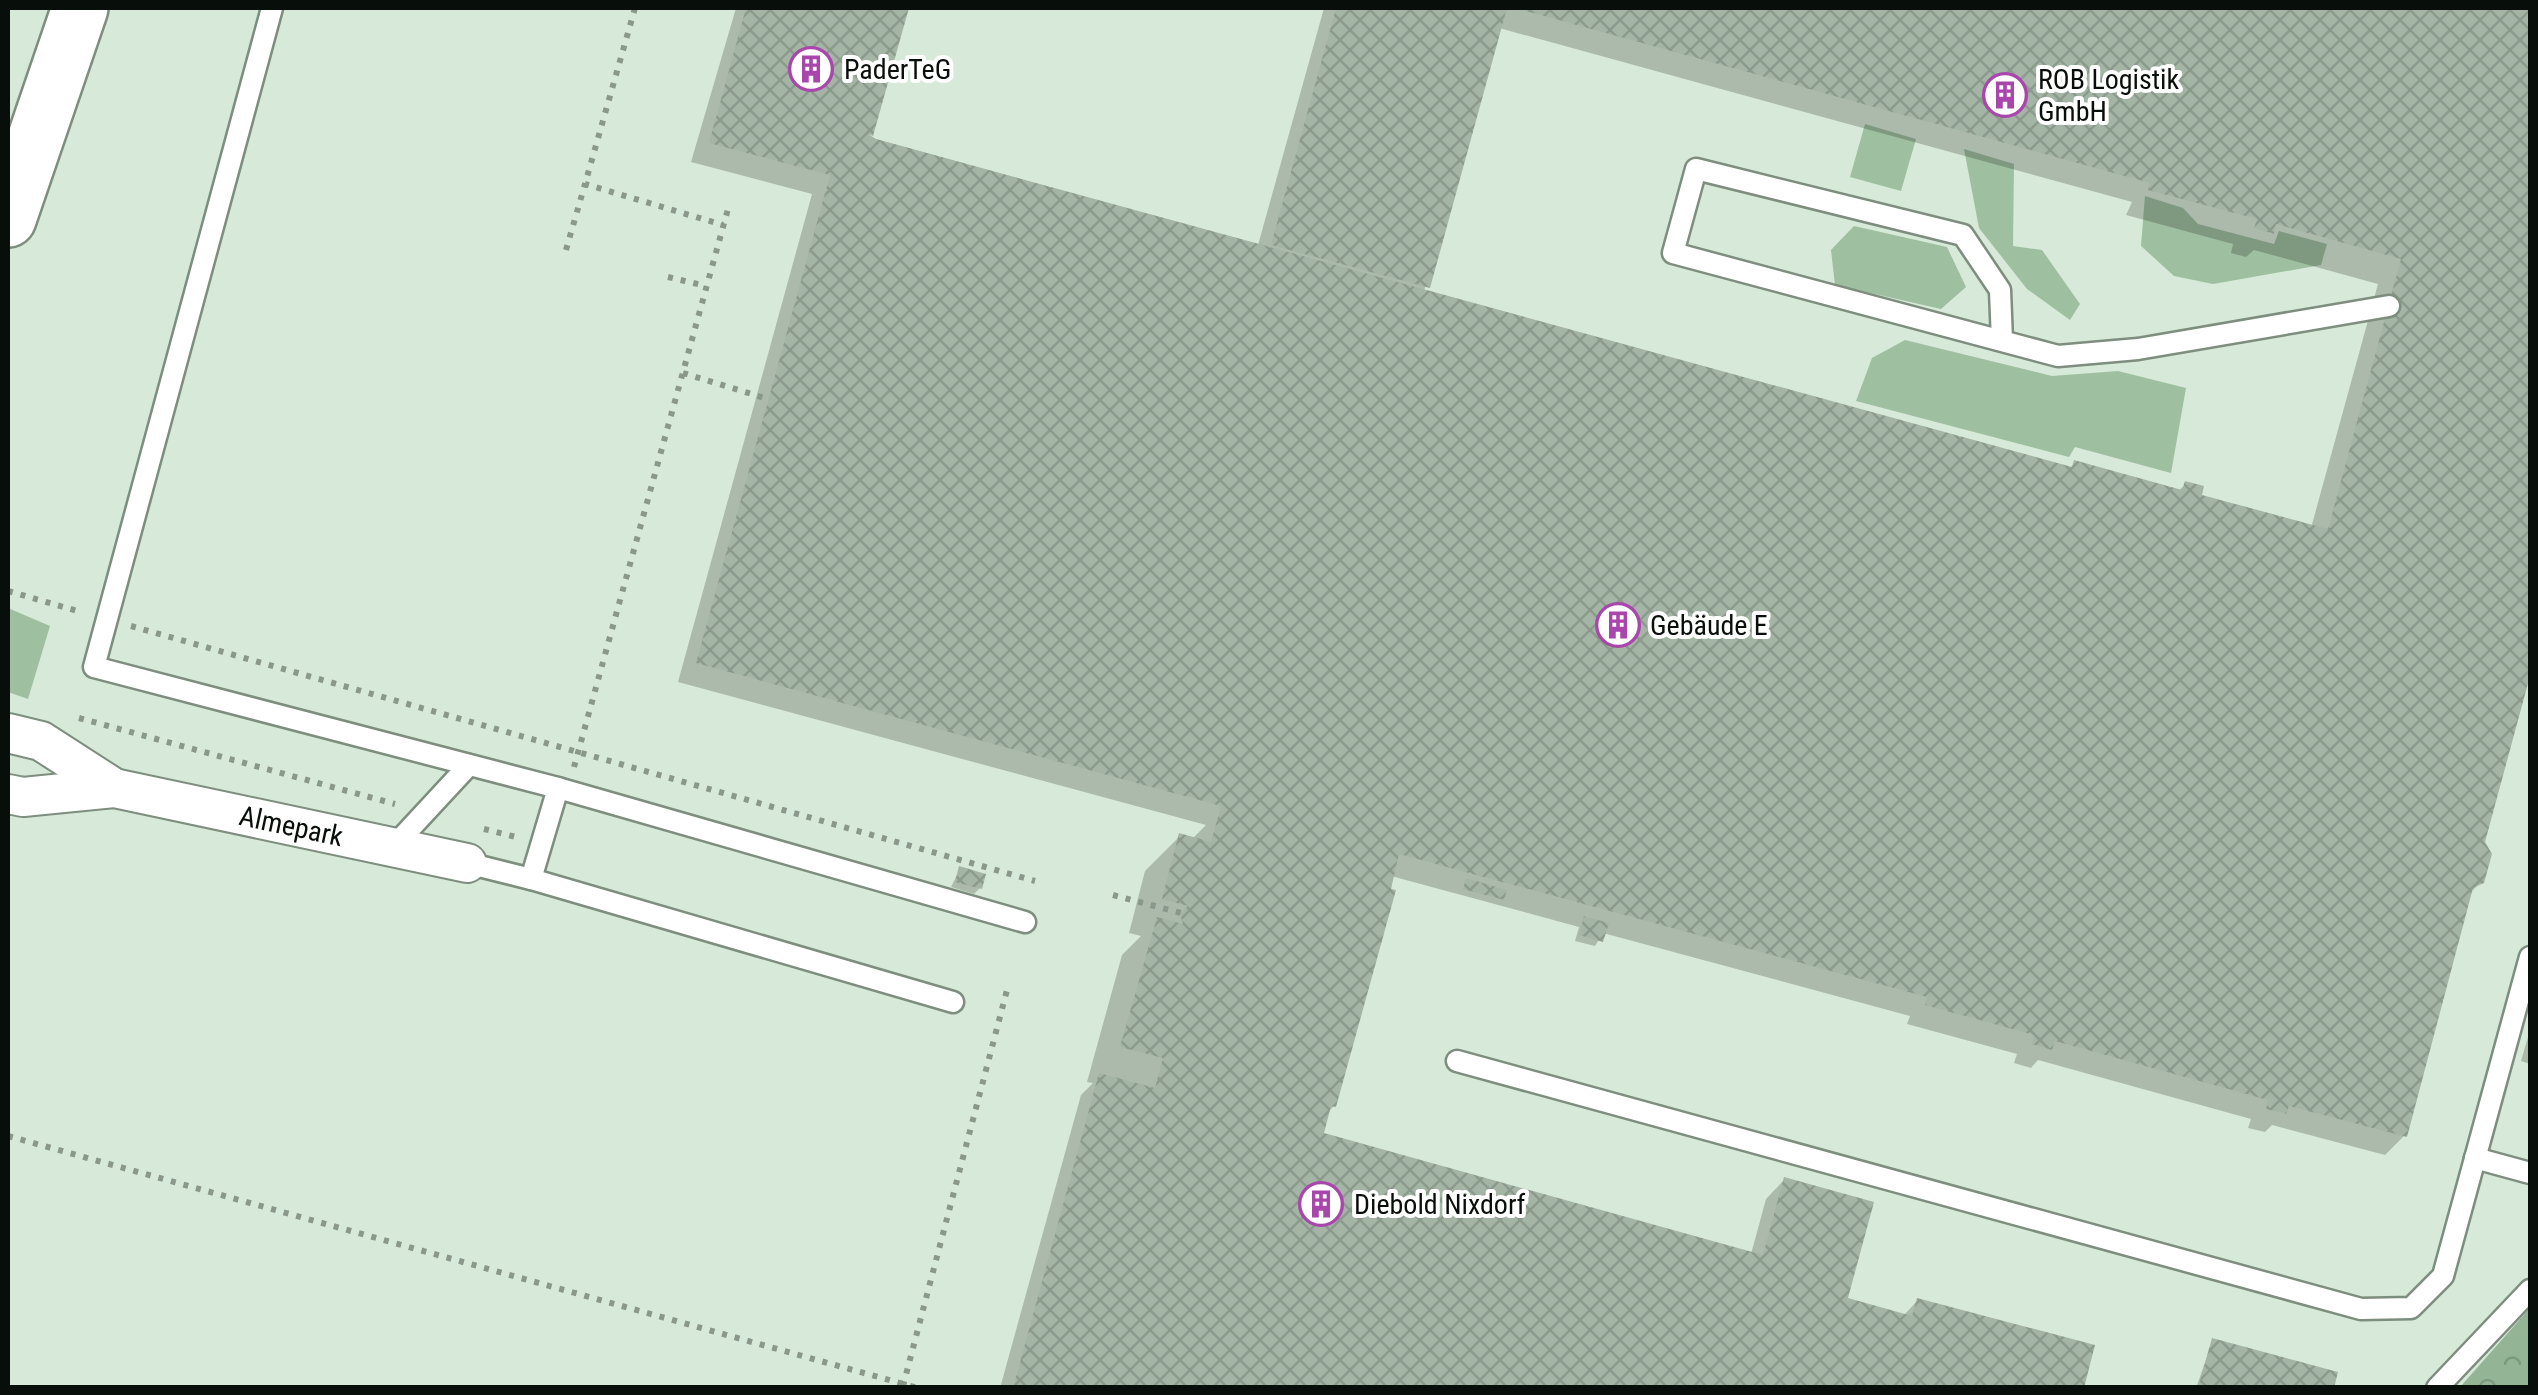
<svg xmlns="http://www.w3.org/2000/svg" width="2538" height="1395" font-family="'Roboto Condensed',sans-serif">
<defs>
<pattern id="forest-crowns" width="20" height="18" patternUnits="userSpaceOnUse" patternTransform="scale(2.5)"><rect width="20" height="18" fill="#93b595"/><path d="M2 6a3 3 0 1 1 6 0M12 15a3 3 0 1 1 6 0" fill="none" stroke="#7d9a7f"/></pattern>
<pattern id="building-cross-hatch" width="8" height="8" patternUnits="userSpaceOnUse" patternTransform="scale(2.5)"><rect width="8" height="8" fill="#a4b5a5"/><path d="M0 0l8 8M0 8l8-8" fill="none" stroke="#8c9a8d"/></pattern>
</defs>
<rect width="100%" height="100%" fill="#d7e9d8"/>
<g fill="#9fbfa1">
<polygon points="1865,124 1916,139 1901,191 1850,177"/>
<polygon points="1964,149 2014,164 2013,246 2042,250 2080,304 2070,320 2027,289 1979,228"/>
<polygon points="2145,196 2183,208 2198,224 2274,244 2279,231 2327,244 2321,265 2213,284 2174,276 2141,246"/>
<polygon points="1854,226 1947,247 1966,287 1941,309 1835,285 1831,250"/>
<polygon points="1905,340 2052,376 2118,371 2186,388 2171,473 2075,447 2069,457 1856,401 1872,358"/>
<polygon points="8,608 50,626 28,699 8,692"/>
</g>
<polygon fill="url(#forest-crowns)" points="2530,1308 2530,1387 2460,1387"/>
<g fill="#0003" fill-rule="evenodd">
<path d="M 736,8 L 906,8 L 868,137 L 1258,245 L 1324,8 L 2530,8 L 2530,666 L 2482,843 L 2482,881 L 2469,894 L 2404,1136 L 2385,1155 L 2272,1125 L 2265,1132 L 2248,1128 L 2251,1119 L 2038,1060 L 2031,1068 L 2014,1063 L 2017,1054 L 1907,1024 L 1910,1016 L 1603,933 L 1595,946 L 1575,941 L 1579,927 L 1391,876 L 1334,1106 L 1327,1113 L 1319,1142 L 1751,1254 L 1766,1199 L 1785,1179 L 1844,1300 L 1903,1316 L 1918,1300 L 2081,1388 L 1000,1388 L 1081,1095 L 1093,1083 L 1087,1082 L 1122,955 L 1141,936 L 1129,933 L 1145,871 L 1180,836 L 1192,839 L 1206,825 L 678,682 L 812,194 L 691,162 ZM 1499,28 L 2132,202 L 2126,215 L 2233,244 L 2231,253 L 2246,257 L 2254,250 L 2378,284 L 2311,528 L 2199,497 L 2186,484 L 2178,491 L 2075,463 L 2069,469 L 1424,291 Z"/>
<polygon points="960,869 980,888 974,894 951,887"/>
<polygon points="2530,1030 2530,1064 2521,1061"/>
<polygon points="2213,1340 2332,1388 2196,1388"/>
</g>
<g fill="url(#building-cross-hatch)">
<polygon points="746,8 909,8 873,136 868,134 876,139 2072,467 2074,460 2182,490 2185,481 2204,486 2202,495 2328,529 2401,259 2276,224 2274,234 2254,228 2257,219 2148,190 2150,183 1515,8 2530,8 2530,676 2485,842 2492,854 2484,883 2473,888 2407,1137 2289,1106 2286,1114 2266,1109 2268,1100 2055,1041 2052,1050 2032,1044 2034,1035 1925,1005 1927,997 1399,854 1391,889 1396,890 1336,1107 1331,1106 1324,1133 1763,1255 1784,1177 1874,1202 1848,1298 1912,1316 1917,1298 2095,1345 2084,1388 1013,1388 1099,1073 1155,1088 1163,1058 1120,1047 1157,917 1183,924 1180,914 1188,906 1162,899 1179,833 1211,842 1221,806 696,663 830,175 709,143"/>
<polygon points="1336,8 1507,8 1430,288 1271,245"/>
<polygon points="959,866 986,874 982,889 955,882"/>
<polygon points="1466,878 1507,890 1504,900 1463,889"/>
<polygon points="1584,916 1609,923 1603,942 1579,935"/>
<polygon points="2212,1338 2338,1372 2334,1388 2198,1388"/>
</g>
<g fill="none" stroke-linecap="round" stroke-linejoin="round">
<g stroke="#7d8d7e" stroke-width="25">
<g id="lane">
<polyline points="272,8 94,667 558,788 531,879 467,863"/>
<polyline points="2002,341 2000,290 1963,235 1696,169 1673,253 2058,356 2138,349 2389,306"/>
<polyline points="558,788 1025,922"/>
<polyline points="393,847 469,765"/>
<polyline points="531,879 953,1002"/>
<polyline points="1457,1061 2361,1309 2411,1308 2443,1276 2530,957"/>
<polyline points="2475,1158 2530,1173"/>
<polyline points="2437,1388 2530,1290"/>
</g>
</g>
<g stroke="#7d8d7e" stroke-width="42">
<g id="street">
<polyline points="8,733 41,741 114,788"/>
<path id="s1" d="M 8,794 L 23,797 L 114,788 L 467,863"/>
</g>
</g>
<g stroke="#7d8d7e" stroke-width="60">
<polyline id="secondary" points="8,219 80,8"/>
</g>
<g stroke="#8a988b" stroke-width="6" stroke-dasharray="5 8" stroke-linecap="butt">
<polyline points="635,8 585,184 723,225"/>
<polyline points="566,250 585,184"/>
<polyline points="668,277 706,286"/>
<polyline points="683,373 768,399"/>
<polyline points="8,591 81,612"/>
<polyline points="131,626 1035,881"/>
<polyline points="79,718 395,804"/>
<polyline points="574,767 728,209"/>
<polyline points="484,829 516,837"/>
<polyline points="1113,895 1181,913"/>
<polyline points="8,1136 918,1388"/>
<polyline points="903,1386 1007,990"/>
</g>
<use href="#lane" stroke="#fff" stroke-width="20"/>
<use href="#street" stroke="#fff" stroke-width="38"/>
<use href="#secondary" stroke="#fff" stroke-width="55"/>
</g>
<defs>
<g id="building-ring" transform="scale(2.25)"><circle r="9.5" fill="#fff" stroke="#a946ac" stroke-width="1.5"/><path d="M-4-6H4V6H1V3H-1V6H-4ZM-2.5-4.3h1.7v1.8h-1.7ZM.8-4.3h1.7v1.8H.8ZM-2.5-1h1.7V.8h-1.7ZM.8-1h1.7V.8H.8Z" fill="#a946ac"/></g>
</defs>
<g fill-rule="evenodd">
<use href="#building-ring" x="811" y="69"/>
<use href="#building-ring" x="2005" y="95"/>
<use href="#building-ring" x="1618" y="625"/>
<use href="#building-ring" x="1321" y="1204"/>
</g>
<g text-anchor="middle" dominant-baseline="central" stroke-width="8" stroke-linejoin="round" paint-order="stroke">
<g font-size="28" fill="#080e09" stroke="#fff" text-anchor="start">
<text x="844" y="69">PaderTeG</text>
<text x="2038" y="79">ROB Logistik<tspan x="2038" dy="32">GmbH</tspan></text>
<text x="1650" y="625">Gebäude E</text>
<text x="1354" y="1204">Diebold Nixdorf</text>
</g>
<g font-size="28" fill="#080e09" stroke="#fff">
<text stroke="none"><textPath href="#s1" startOffset="288">Almepark</textPath></text>
</g>
</g>
<rect width="2538" height="1395" fill="none" stroke="#080e09" stroke-width="20"/>
</svg>
